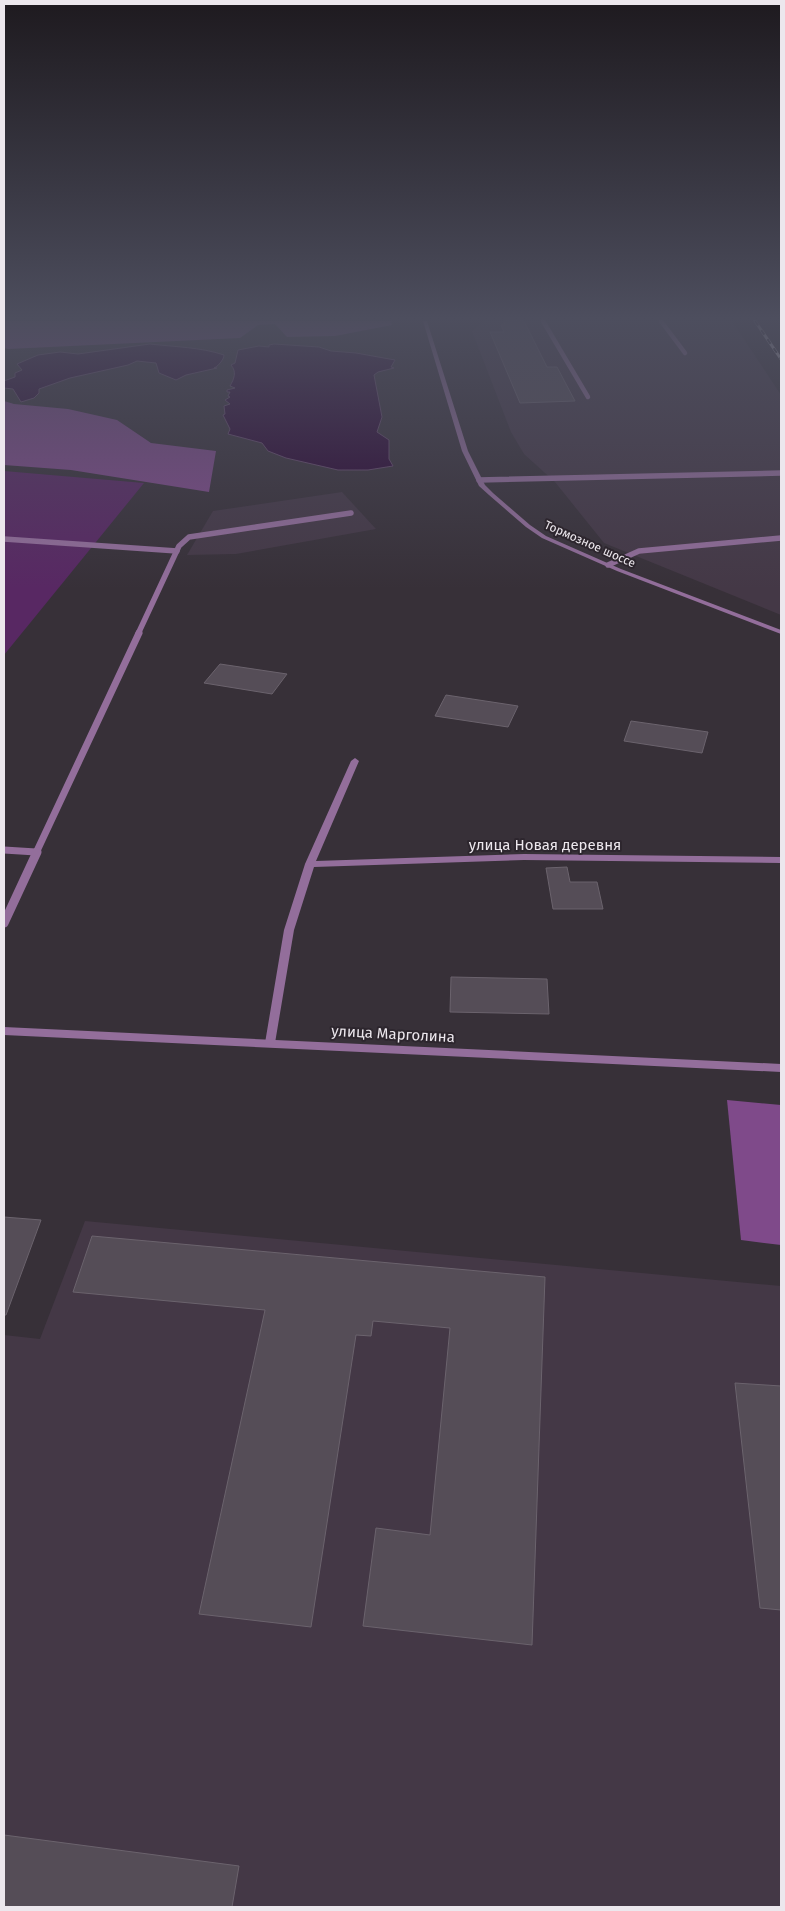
<svg xmlns="http://www.w3.org/2000/svg" width="785" height="1911" font-family="'Fira Sans',sans-serif">
<rect width="100%" height="100%" fill="#373038"/>
<g fill="#443846">
<polygon points="485,321 732,321 781,395 781,615 604,543 555,482 524,454 511,432 472,331"/>
<polygon points="342,492 376,529 236,554 187,555 213,511"/>
<polygon points="85,1221 781,1286 781,1907 4,1907 4,1335 40,1339"/>
</g>
<polygon fill="#582863" points="4,471 144,483 4,655"/>
<g fill="#7f4a8a">
<polygon points="4,321 391,321 392,325 335,336 287,337 275,324 258,325 240,338 8,349 4,348"/>
<polygon points="4,401 14,404 68,409 117,420 151,443 216,451 209,492 71,470 4,465"/>
<polygon points="727,1100 781,1105 781,1245 741,1240"/>
</g>
<g fill="#2a0432" stroke="#64486a">
<path d="M 150,344 C 175,347 200,347 224,355 C 224,360 217,367 214,368 L 217,368 L 186,375 L 176,380 L 159,373 L 156,363 L 137,361 L 128,365 L 70,378 L 39,389 L 39,393 L 34,398 L 21,402 L 13,389 L 4,388 L 4,381 L 15,377 L 15,373 L 22,370 L 17,364 L 38,355 L 60,352 L 78,354 Z"/>
<path d="M 274,344 L 319,347 L 331,351 L 356,353 L 395,360 L 391,367 L 394,368 L 378,372 L 374,375 L 382,417 L 377,432 L 389,440 L 389,459 L 393,466 L 368,470 L 338,470 L 286,458 L 268,451 L 262,443 L 228,434 L 230,429 L 223,415 L 225,414 L 224,406 L 230,404 L 225,400 L 230,397 L 228,396 L 230,392 L 227,392 L 227,390 L 235,388 L 230,386 C 234,379 237,372 231,365 L 235,363 L 238,350 L 259,346 L 269,347 L 269,345 Z"/>
</g>
<g fill="#554d57" stroke="#6b636d">
<polygon points="503,321 524,321 547,367 557,367 575,401 520,403 490,332 504,332 501,325 505,325"/>
<polygon points="220,664 287,674 272,694 204,683"/>
<polygon points="446,695 518,706 508,727 435,716"/>
<polygon points="631,721 708,732 702,753 624,741"/>
<polygon points="567,867 570,882 597,882 603,909 553,909 546,868"/>
<polygon points="451,977 547,979 549,1014 450,1012"/>
<polygon points="4,1217 41,1220 6,1315 4,1315"/>
<polygon points="92,1236 545,1277 532,1645 363,1626 376,1528 430,1535 450,1328 373,1321 371,1336 356,1335 311,1627 199,1614 265,1310 73,1292"/>
<polygon points="735,1383 781,1386 781,1610 760,1608"/>
<polygon points="4,1835 239,1866 232,1907 4,1907"/>
</g>
<g fill="none" stroke-linecap="round" stroke-linejoin="round">
<g stroke="#936e9b" stroke-width="4.5">
<polyline points="543,321 588,397"/>
<polyline points="661,321 685,353"/>
</g>
<g stroke="#936e9b" stroke-width="5.5">
<polyline points="479,480 781,473"/>
<polyline points="4,539 177,551"/>
<polyline points="608,565 639,551 781,538"/>
<polyline points="138,634 179,546 189,537 351,513"/>
</g>
<g stroke="#936e9b" stroke-width="7">
<polyline points="4,850 36,852"/>
<polyline points="36,853 139,633"/>
</g>
<polyline stroke="#936e9b" stroke-width="9" points="4,923 37,852"/>
<polygon fill="#936e9b" fill-rule="evenodd" points="355,758 359,761 316,861 524,854 781,857 781,863 524,860 314,867 294,930 275,1043 274,1046 266,1046 265,1043 284,930 305,864 351,761"/>
<g fill="#936e9b" fill-rule="evenodd">
<polygon points="423,321 427,321 468,451 485,485 493,493 530,525 546,536 621,569 781,630 781,634 617,571 542,538 526,527 489,495 479,486 462,451"/>
<polygon points="4,1027 781,1064 781,1072 4,1035"/>
</g>
<g stroke="#dad5db" stroke-width="3">
<polyline id="rail" points="755,321 781,359"/>
</g>
<use href="#rail" stroke="#2d262e" stroke-width="2" stroke-dasharray="5.5" stroke-linecap="butt"/>
</g>
<linearGradient id="sky" x2="0" y2="1"><stop stop-color="#1e1a1f"/><stop offset="0.54" stop-color="#4d4e5e"/><stop offset="1" stop-color="#4d4e5e" stop-opacity="0"/></linearGradient>
<rect width="785" height="589" fill="url(#sky)"/>
<g text-anchor="middle" dominant-baseline="central" stroke-width="4" stroke-linejoin="round" paint-order="stroke">
<g font-size="12" fill="#ece7ed" stroke="#2d262e">
<text transform="translate(590 544) rotate(24)">Тормозное шоссе</text>
</g>
<g font-size="15" fill="#ece7ed" stroke="#2d262e">
<text x="545" y="845">улица Новая деревня</text>
<text transform="translate(393 1034) rotate(3)">улица Марголина</text>
</g>
</g>
<rect width="785" height="1911" fill="none" stroke="#ece7ed" stroke-width="10"/>
</svg>
